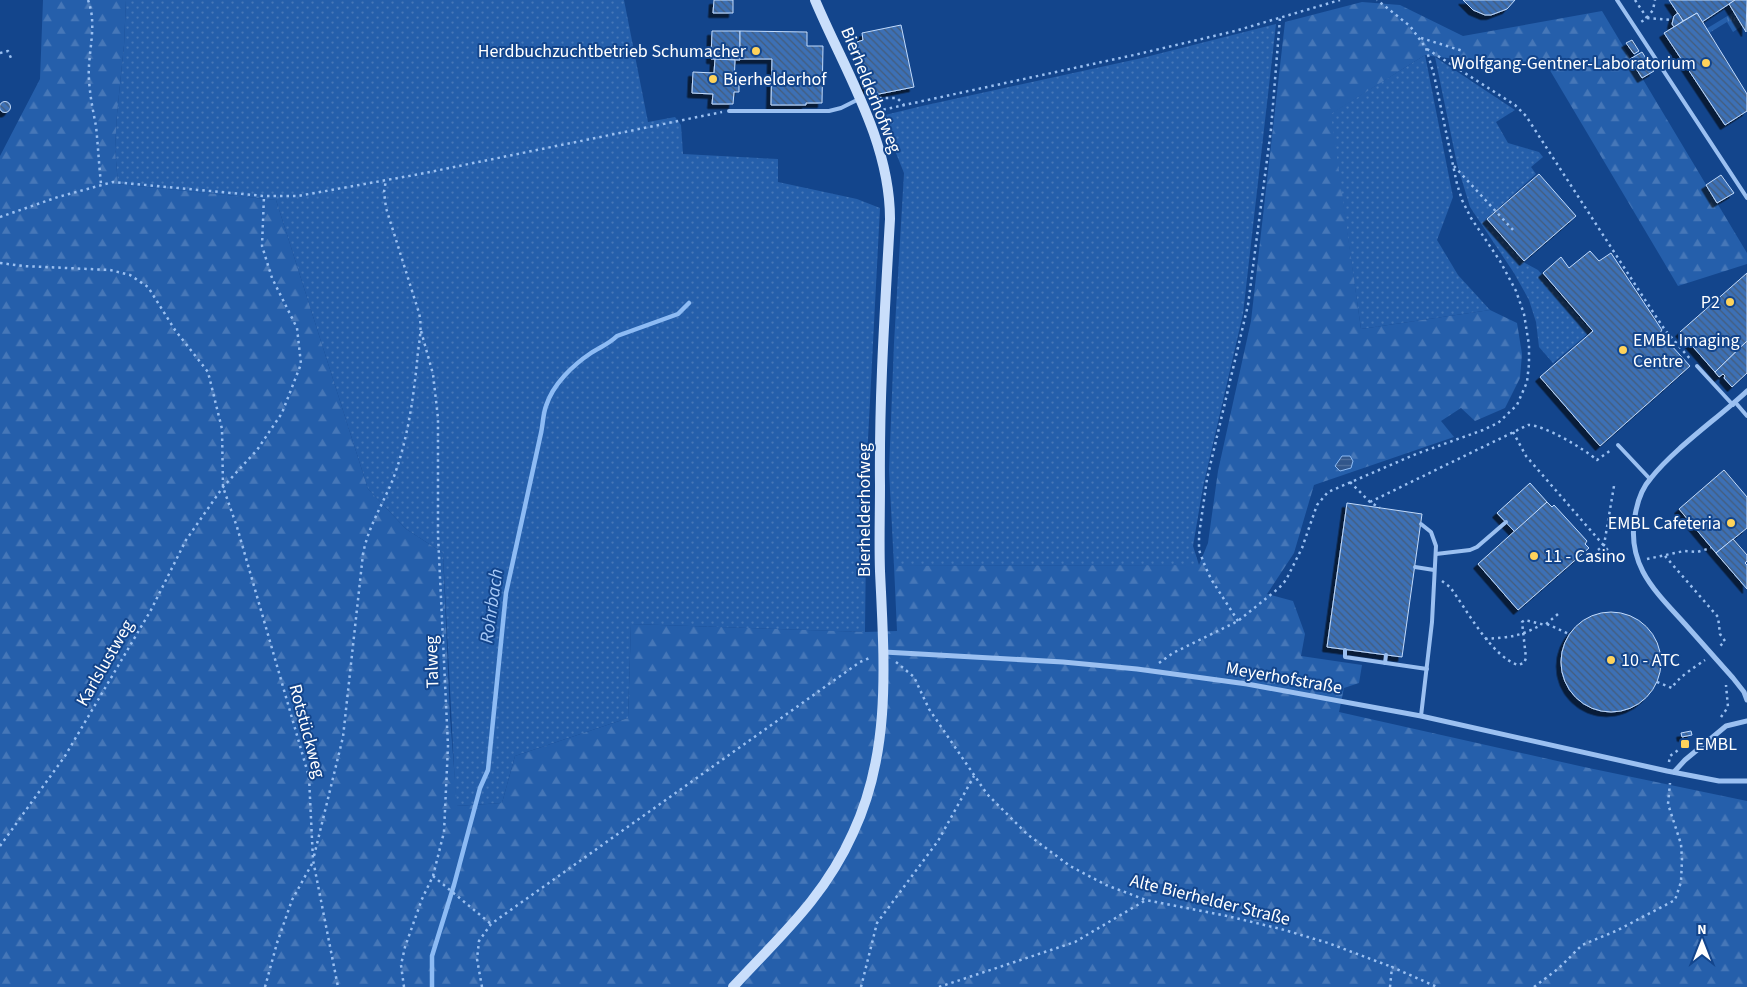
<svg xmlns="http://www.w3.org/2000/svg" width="1747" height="987" font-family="'Source Sans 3',sans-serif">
<defs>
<pattern id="grass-dots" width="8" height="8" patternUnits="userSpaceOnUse" patternTransform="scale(1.25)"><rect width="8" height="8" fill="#255fab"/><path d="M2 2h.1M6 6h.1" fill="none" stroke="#4677b8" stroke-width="1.8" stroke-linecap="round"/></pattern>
<pattern id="forest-firs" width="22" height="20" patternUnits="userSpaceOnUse" patternTransform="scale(1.25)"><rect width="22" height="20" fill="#255fab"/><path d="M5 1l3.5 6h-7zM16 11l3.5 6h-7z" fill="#4677b8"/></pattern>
<pattern id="park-tufts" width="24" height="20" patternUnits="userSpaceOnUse" patternTransform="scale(1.25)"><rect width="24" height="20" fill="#255fab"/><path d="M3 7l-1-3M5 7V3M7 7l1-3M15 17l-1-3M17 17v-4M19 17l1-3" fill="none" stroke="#4677b8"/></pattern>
<pattern id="water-rules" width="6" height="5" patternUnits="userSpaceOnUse" patternTransform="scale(1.25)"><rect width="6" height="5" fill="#31568b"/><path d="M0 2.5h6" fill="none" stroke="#506f9c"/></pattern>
<pattern id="building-back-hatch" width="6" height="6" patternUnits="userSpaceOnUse" patternTransform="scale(1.25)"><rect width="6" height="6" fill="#3c70b5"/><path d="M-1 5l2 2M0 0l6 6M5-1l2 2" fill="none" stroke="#455c7b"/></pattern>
<filter id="shadow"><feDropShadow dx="-4.5" dy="4.5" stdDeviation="0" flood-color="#0009"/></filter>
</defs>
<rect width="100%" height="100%" fill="#13458c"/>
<g fill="url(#grass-dots)">
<polygon points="126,0 624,0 648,122 675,117 681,125 683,154 778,159 778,182 857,199 880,208 867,459 865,632 631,624 628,718 515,756 502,803 456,806 443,553 406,529 368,489 276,200 118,184 115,149 117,114 124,45"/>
<polygon points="1276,24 1243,314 1203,487 1193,546 1199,565 894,566 889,470 894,343 904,173 881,116 922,106 1142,58"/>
<polygon points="1425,55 1453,197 1437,240 1458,275 1490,310 1361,329 1330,114"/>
<polygon points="1435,57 1515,110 1496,122 1508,143 1539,152 1543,157 1531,167 1536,174 1486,219 1525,263 1538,270 1591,331 1553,363 1539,347 1536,322 1529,300 1514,273 1470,207 1457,164"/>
</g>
<polygon fill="url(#forest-firs)" points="43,0 126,0 124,45 117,114 115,149 118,184 276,200 368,489 406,529 443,553 450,717 457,806 502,803 515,756 628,718 631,624 865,632 897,631 894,566 1199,565 1208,543 1218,471 1251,321 1285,22 1362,2 1400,5 1463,36 1602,11 1747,253 1747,264 1678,286 1545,62 1462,60 1425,55 1331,114 1361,329 1490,310 1517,323 1522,354 1520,378 1505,408 1475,421 1461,408 1441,421 1454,437 1314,485 1294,553 1267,594 1293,601 1305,634 1301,656 1362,665 1359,683 1344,688 1339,712 1584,767 1747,801 1747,987 0,987 0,156 40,79"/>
<polygon fill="url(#park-tufts)" points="1734,12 1742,26 1733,32 1727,22 1709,33 1706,29"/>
<polygon fill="url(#water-rules)" stroke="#8dbbf4" points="1342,456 1350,456 1353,461 1351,468 1340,471 1335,466"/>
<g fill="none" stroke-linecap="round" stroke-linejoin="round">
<path stroke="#8dbbf4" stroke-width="4.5" d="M 432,987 L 432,956 L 454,885 L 480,788 L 488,770 L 506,593 L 541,433 C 543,424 543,414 546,406 C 553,384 573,365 591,353 C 600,347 609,344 617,336 L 678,314 L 689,303"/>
</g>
<g fill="url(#building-back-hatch)" stroke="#c2dbfc" filter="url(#shadow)">
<polygon points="714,0 733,0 733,13 713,13"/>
<polygon points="1463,0 1515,0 1507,9 1491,15 1485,15 1473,10"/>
<polygon points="1669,0 1735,0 1702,22 1697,13 1683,21"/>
<polygon points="1735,0 1747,0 1746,32 1729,4"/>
<polygon points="1678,13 1683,21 1674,27 1672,24 1674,16"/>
<polygon points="1697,13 1747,94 1747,111 1725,125 1664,33"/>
<polygon points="901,25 914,87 874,95 873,88 867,90 857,42 863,40 862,33"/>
<polygon points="712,31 740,31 740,60 711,59"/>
<polygon points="740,31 807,32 807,46 823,46 822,103 806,103 806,105 771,105 772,59 740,59"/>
<polygon points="1632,40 1639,51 1634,54 1626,43"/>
<polygon points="1642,52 1654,71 1642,78 1630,59"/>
<polygon points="715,59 735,60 734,85 739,85 739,92 734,92 733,104 712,104 713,94 692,93 693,72 714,73"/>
<circle cx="5" cy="107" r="5.5"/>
<polygon points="1539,174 1576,216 1524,261 1487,219"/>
<polygon points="1721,175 1734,193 1717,203 1706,185"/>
<polygon points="1590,251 1599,261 1611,253 1662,330 1660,333 1690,366 1600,446 1540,377 1593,331 1543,273 1561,257 1569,268"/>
<polygon points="1747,273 1747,341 1715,372 1680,332"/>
<polygon points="1747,341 1747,373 1732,387 1724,378 1725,376 1723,374 1719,377 1715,372"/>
<polygon points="1724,470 1747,497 1747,528 1716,553 1679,509"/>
<polygon points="1530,483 1547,502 1515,532 1497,513"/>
<polygon points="1547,502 1552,507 1554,505 1587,541 1585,544 1589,548 1518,610 1478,564"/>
<polygon points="1347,503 1422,514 1402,657 1327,647"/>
<polygon points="1733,539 1747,555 1747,561 1745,563 1747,565 1747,589 1716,553"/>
<circle cx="1611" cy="662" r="50"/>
<polygon points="1691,731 1692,735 1682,737 1681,733"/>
</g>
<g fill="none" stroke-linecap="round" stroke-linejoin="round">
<g stroke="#9bc0f1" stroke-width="2.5" stroke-dasharray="2.5 4" stroke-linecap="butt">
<path d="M 88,0 C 98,26 87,54 89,80 C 90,96 93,111 96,126 C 98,146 99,165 101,184"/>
<polyline points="1635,0 1647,18 1641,22"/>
<polyline points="1647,18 1673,20"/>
<polyline points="1647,18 1653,10 1655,0"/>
<polyline points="1421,38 1463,51"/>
<polyline points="1427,49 1515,105 1526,116 1651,309 1665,330 1691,360"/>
<polyline points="0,53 8,51 11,58"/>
<polyline points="873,96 880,98 897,98 904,105"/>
<polyline points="877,111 1134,55 1235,31 1340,0"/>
<polyline points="1454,166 1514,231"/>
<polyline points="0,217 58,197 113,182 264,196 298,196 420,174 722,112"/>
<polyline points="0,263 23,266 110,270 130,275 148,287 175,330 208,372 222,429 223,487 237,527 309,777 313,860 338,987"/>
<polyline points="1513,432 1526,456 1612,555 1627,557"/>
<polyline points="1350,482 1370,502 1380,508"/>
<path d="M 1370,502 L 1528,425 C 1545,425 1584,449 1597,460 L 1611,450"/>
<polyline points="1598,550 1604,545 1614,486"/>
<polyline points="1665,556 1718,617 1720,634 1725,641 1718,648"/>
<polyline points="1647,559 1684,551 1697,552 1711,548"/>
<path d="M 1442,581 L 1450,587 C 1467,610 1491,656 1518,665 L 1524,663 L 1526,658 L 1522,622 L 1525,620 L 1545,625 L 1558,614"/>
<polyline points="1238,621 1211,579 1205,566 1199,550 1199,535 1207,479 1248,305 1271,129 1280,18"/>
<polyline points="1547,624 1569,634"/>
<path d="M 1485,639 C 1510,637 1519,637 1541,625"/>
<polyline points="896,662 914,677 929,709 987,794 1027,834 1070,866 1106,885 1146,900 1227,916 1281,929 1328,943 1392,967"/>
<polyline points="1159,663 1173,653 1238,621 1279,588 1286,580 1302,548 1317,505 1328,492 1416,454 1483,430 1498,423 1517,405 1527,382 1529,364 1529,345 1524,314 1516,291 1500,261 1471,218 1462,200 1457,184 1434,75 1426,48 1410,26 1377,0"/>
<path d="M 1657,682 L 1672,688 C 1677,678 1695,667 1705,660"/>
<polyline points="1721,717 1728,707 1726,685"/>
<polyline points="1669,762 1670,756 1681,748"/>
<polyline points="0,846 65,756 151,610 186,540 223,487 257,450 282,413 301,364 297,328 272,278 262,246 264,196"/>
<path d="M 314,856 L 343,737 L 363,554 C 368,527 383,504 393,479 C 407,442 413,402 417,362 C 418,346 423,329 419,313 L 386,208 L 384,192 L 386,180"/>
<polyline points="433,876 491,924"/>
<polyline points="265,987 277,943 292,900 313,862"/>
<polyline points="404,987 401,965 405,947 422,899 433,876 444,832 448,746 438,535 438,418 433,374 421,331"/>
<polyline points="482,987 477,959 479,941 491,924 860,662 872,657"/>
<polyline points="861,987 877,923 938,841 974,776"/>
<polyline points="939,987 1075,942 1146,900"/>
<polyline points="1390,987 1392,967 1437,987"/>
<polyline points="1534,987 1559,968 1582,945 1616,931 1675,900 1681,882 1682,859 1681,844 1668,804 1670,783"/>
</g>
<g stroke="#9bc0f1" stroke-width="4">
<polyline points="1617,0 1747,198"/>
<polyline points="729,111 829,111 841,108 859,99"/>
<polyline points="1697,366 1733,405"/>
<polyline points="1735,402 1747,416"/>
<polyline points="1618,445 1650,479"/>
<polyline points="1421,524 1431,532 1436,546 1432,622 1421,716"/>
<polyline points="1436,554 1470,550 1477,547 1506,522"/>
<polyline points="1415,567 1434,570"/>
<polyline points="1345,650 1345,657 1427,669"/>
<polyline points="1385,663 1386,655"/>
</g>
<g stroke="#9bc0f1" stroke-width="5">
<path d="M 1747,391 C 1717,419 1676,447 1651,478 C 1642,488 1637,503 1635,516 C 1626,565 1655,591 1685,624 C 1701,642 1717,660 1733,678 L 1744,692 L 1747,700"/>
<polyline points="884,652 1063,662 1137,669 1247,684 1421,716 1667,771 1719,781 1747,781"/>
<polyline points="1674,772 1685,760 1726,726 1747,721"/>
</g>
<path stroke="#c9defb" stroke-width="10" d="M 733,987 C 780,936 824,898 853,833 C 892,750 884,660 880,571 C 879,543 880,514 880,485 C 879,397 885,308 890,219 C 890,141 845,71 815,0"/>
</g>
<g fill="#ffd35b" stroke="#13458c" stroke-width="2">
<circle cx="756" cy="51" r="5"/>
<circle cx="1706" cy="63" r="5"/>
<circle cx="713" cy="79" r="5"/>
<circle cx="1730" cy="302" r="5"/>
<circle cx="1623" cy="350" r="5"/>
<circle cx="1731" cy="523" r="5"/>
<circle cx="1534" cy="556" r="5"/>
<circle cx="1611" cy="660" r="5"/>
<rect x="1680" y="739" width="10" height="10" rx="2.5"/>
</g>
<g text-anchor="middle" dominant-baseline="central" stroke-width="4" stroke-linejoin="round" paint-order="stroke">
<g font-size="18" fill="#fff" stroke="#13458c" text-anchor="start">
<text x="746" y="51" text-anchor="end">Herdbuchzuchtbetrieb Schumacher</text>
<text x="1696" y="63" text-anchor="end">Wolfgang-Gentner-Laboratorium</text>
<text x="723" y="79">Bierhelderhof</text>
<text x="1720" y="302" text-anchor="end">P2</text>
<text x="1633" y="340">EMBL Imaging<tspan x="1633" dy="21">Centre</tspan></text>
<text x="1721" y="523" text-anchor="end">EMBL Cafeteria</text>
<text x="1544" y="556">11 - Casino</text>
<text x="1621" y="660">10 - ATC</text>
<text x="1695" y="744">EMBL</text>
</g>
<g font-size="18" fill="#fff" stroke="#13458c">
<text transform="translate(871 90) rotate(68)">Bierhelderhofweg</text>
<text transform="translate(864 510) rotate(-90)">Bierhelderhofweg</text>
<text transform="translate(432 662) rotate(-92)">Talweg</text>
<text transform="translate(105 663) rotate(-60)">Karlslustweg</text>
<text transform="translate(1284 678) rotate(10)">Meyerhofstraße</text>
<text transform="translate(307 731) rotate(75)">Rotstückweg</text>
<text transform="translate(1210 900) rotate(14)">Alte Bierhelder Straße</text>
</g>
<g font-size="19" font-style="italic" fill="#a7caf8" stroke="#13458c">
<text transform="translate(492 606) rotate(-82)">Rohrbach</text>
</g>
</g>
<g transform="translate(1702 942)" stroke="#13458c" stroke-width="4" paint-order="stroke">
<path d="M0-4L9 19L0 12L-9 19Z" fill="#ffffff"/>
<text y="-8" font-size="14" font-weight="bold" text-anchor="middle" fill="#ffffff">N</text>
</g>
</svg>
